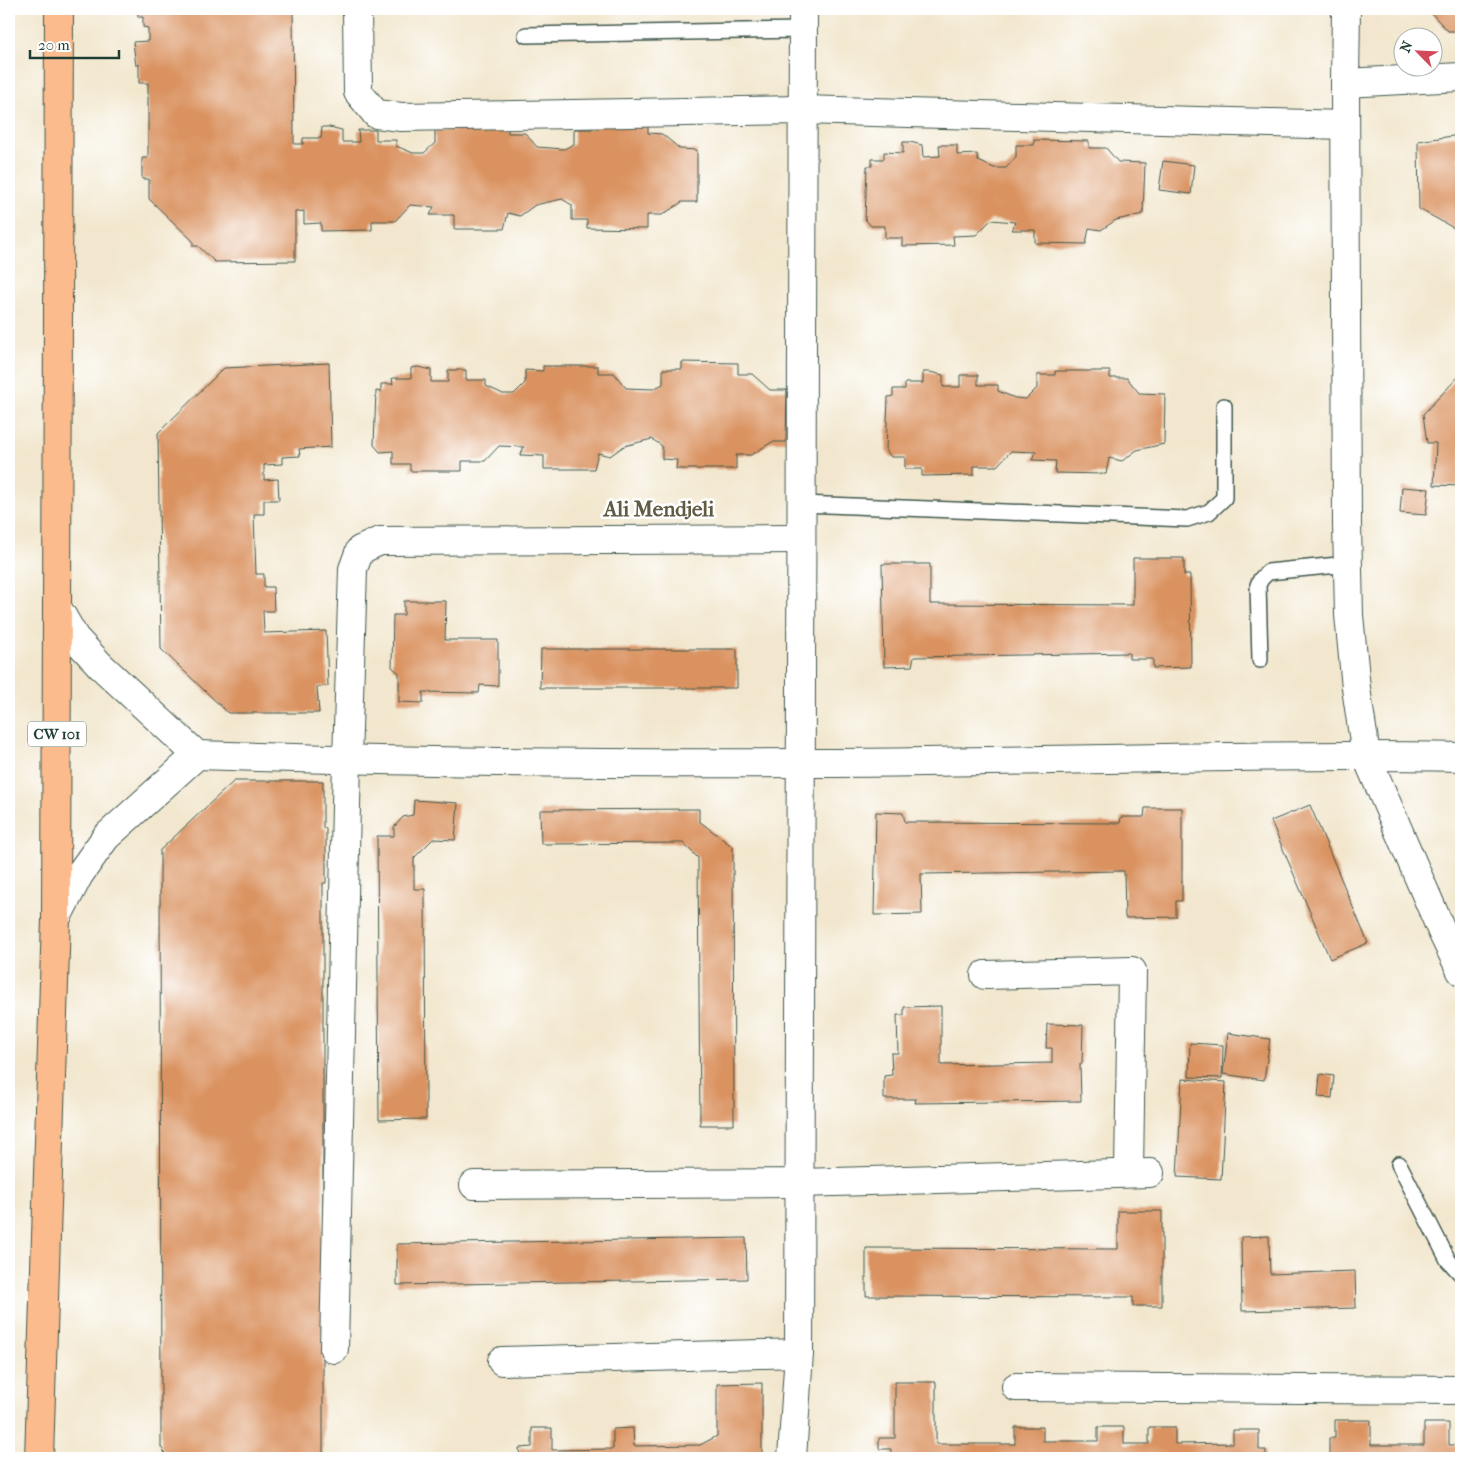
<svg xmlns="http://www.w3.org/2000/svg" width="1470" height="1467" font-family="'IM FELL French Canon',serif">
<rect width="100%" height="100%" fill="#fff"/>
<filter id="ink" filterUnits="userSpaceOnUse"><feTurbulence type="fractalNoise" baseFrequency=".02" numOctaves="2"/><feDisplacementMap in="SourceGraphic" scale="10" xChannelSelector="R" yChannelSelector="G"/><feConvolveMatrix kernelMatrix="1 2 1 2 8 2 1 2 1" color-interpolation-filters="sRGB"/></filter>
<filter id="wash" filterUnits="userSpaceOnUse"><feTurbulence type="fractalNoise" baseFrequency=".0096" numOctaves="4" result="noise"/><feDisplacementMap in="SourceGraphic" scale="20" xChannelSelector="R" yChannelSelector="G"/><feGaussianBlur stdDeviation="1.12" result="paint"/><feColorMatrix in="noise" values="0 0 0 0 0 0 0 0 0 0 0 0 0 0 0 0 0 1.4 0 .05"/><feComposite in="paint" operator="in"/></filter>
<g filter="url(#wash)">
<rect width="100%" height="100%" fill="#f2e7ce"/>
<g id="blocks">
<g fill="#da9361">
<polygon points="138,9 293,9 294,144 303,144 303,138 321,138 322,127 329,127 342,130 342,142 359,142 358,130 376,130 376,140 396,140 396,146 413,153 424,153 435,143 435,130 453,130 453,125 508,126 508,133 525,133 537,147 564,149 574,144 574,129 592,129 592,122 648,123 648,133 662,134 680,149 697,150 697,202 682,202 662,215 647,215 647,229 587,228 587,220 572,220 572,205 562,199 535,205 520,216 508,213 504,229 454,229 454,215 430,215 434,207 410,205 395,221 372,221 372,230 321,231 321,223 304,224 304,211 295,212 295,261 215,262 198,246 193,246 193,241 149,199 149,179 142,179 142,158 148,158 148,83 139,83 139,64 136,66 133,42 148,41 148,28 143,27 143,17 138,17"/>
<polygon points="1430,9 1461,9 1461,31 1448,31 1430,12"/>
<polygon points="1460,135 1458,161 1461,162 1461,232 1419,209 1418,141"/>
<polygon points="1034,140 1089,141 1089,148 1106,148 1118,162 1145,163 1143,214 1116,220 1101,230 1089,228 1086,244 1035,243 1035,230 1012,230 1015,222 991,220 976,235 953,236 954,245 902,246 902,238 885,238 885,226 871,226 865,219 867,166 872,166 872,159 884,159 884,152 903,153 903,142 910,142 922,145 923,157 940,156 939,145 957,145 957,155 977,154 978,161 994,168 1006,168 1016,157 1016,145 1034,145"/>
<polygon points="1163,161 1194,165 1191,194 1159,190"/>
<polygon points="682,362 738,363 738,374 752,374 770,390 787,390 786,442 772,442 751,455 736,455 736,469 676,469 677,460 662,459 662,446 652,439 624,446 610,456 598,453 594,469 544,469 544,456 520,455 524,447 499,446 485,461 462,461 462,471 410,471 410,464 393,464 393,451 380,452 374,445 376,391 381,392 381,384 393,384 392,378 411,378 411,368 418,367 431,370 431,382 448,382 448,370 466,370 466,380 486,380 486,386 503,394 514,394 525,383 525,370 543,371 543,366 598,366 598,373 614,373 626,388 653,389 663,384 663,369 682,369"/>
<polygon points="329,363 331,447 299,449 300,456 282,457 282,464 264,465 264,480 278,479 279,500 264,500 264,514 254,514 256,574 264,574 264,587 273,587 274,611 263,611 264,633 326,631 328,686 317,687 319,713 228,713 161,649 158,433 224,368"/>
<polygon points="1055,371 1110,371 1110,378 1127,378 1139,393 1165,394 1164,444 1137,450 1122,461 1109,458 1106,474 1055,473 1056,461 1032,460 1036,452 1011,451 997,466 974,466 974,475 922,476 922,469 905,469 905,457 891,457 886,450 888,397 893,396 893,389 905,389 905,383 923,383 923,372 930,372 943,375 943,387 960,387 960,375 978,375 978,385 998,385 998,391 1015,398 1026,399 1037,388 1037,375 1055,375"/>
<polygon points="1461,374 1461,486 1434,485 1436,443 1427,443 1423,414"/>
<polygon points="1402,487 1429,489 1426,515 1400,513"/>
<polygon points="1133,558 1184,558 1184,575 1190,575 1191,667 1153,668 1153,659 1129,659 1129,653 914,657 912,666 884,667 882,564 930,564 930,604 1133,605"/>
<polygon points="404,601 446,601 445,640 498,640 498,686 480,685 479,693 423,692 423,703 399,702 399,673 392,667 393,615 404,615"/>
<polygon points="541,649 737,649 737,688 540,688"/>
<polygon points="234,781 323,781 323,828 326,828 326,883 323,883 323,1458 168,1458 161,1447 160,850"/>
<polygon points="414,800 458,803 455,840 433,839 414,858 414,889 425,889 426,1119 379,1120 377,836 394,836 394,827 403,817 413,815"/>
<polygon points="1310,805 1368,943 1330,959 1271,821"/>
<polygon points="1145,808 1182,808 1182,901 1176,901 1176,917 1125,918 1124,871 921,874 922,914 874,915 876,812 903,813 905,822 1120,823 1121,817 1144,817"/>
<polygon points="699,809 699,821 733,847 734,1125 700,1125 698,858 683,843 541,844 540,810"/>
<polygon points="941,1006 941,1065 1052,1063 1052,1048 1046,1048 1047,1024 1083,1025 1082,1064 1080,1064 1081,1101 915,1103 916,1099 884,1099 884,1076 892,1075 891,1053 898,1053 897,1015 904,1015 904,1007"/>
<polygon points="1228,1033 1270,1039 1264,1080 1223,1074"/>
<polygon points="1190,1043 1223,1045 1222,1078 1189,1077"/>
<polygon points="1320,1074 1334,1076 1332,1098 1318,1097"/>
<polygon points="1182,1079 1226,1082 1221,1179 1177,1177"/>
<polygon points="1118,1211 1162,1211 1162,1306 1133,1306 1133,1297 866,1296 866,1248 1118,1249"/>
<polygon points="1269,1236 1270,1274 1355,1271 1356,1308 1242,1311 1241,1237"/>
<polygon points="746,1238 747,1279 397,1285 397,1244"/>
<polygon points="895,1382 936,1382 936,1444 1015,1444 1015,1427 1043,1427 1043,1441 1098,1441 1098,1427 1124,1427 1124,1444 1149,1444 1149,1427 1175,1427 1175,1444 1233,1443 1233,1430 1259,1430 1259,1450 1266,1450 1266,1458 891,1458 891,1449 879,1449 879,1438 895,1438"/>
<polygon points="762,1383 762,1458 520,1458 519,1448 532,1447 532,1428 552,1428 552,1450 613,1449 613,1429 633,1428 634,1446 700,1445 717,1436 717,1384"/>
<polygon points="1335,1420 1371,1420 1371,1445 1424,1445 1424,1423 1449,1423 1449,1445 1461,1445 1461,1458 1329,1458 1329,1438 1335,1438"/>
</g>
</g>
</g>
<g filter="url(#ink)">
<use href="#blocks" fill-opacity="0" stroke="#3f564b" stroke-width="1"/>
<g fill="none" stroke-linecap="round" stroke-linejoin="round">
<g stroke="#3f564b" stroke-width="18">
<g id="lane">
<polyline points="526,35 803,30"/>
<polyline points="802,504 1187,519 1209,512 1224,498 1224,406"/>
<polyline points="1260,660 1258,585 1261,579 1268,572 1348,564"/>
<polyline points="1399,1164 1448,1260 1461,1274"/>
</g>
</g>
<g stroke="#3f564b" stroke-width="30">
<g id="street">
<polyline points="357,9 358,92 376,114 401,117 802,110 1345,125"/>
<polyline points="1346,9 1345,83 1347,524 1349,615 1356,688 1366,755 1443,934 1461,971"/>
<polyline points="1345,83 1461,77"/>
<path d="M 197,755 C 398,762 600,764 801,763 C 1021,763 1241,753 1461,757"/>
<polyline points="56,919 79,875 106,837 197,755 101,666 75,638 57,607"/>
<polyline points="985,975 1132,971 1129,1173"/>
<polyline points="474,1185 800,1183 1150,1173"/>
<polyline points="334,1349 347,760 353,569 360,550 380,541 801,539"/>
<polyline points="502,1361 799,1353"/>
<polyline points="1016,1387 1461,1390"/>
<polyline points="792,1458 799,1353 803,9"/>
</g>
</g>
<g stroke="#3f564b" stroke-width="30">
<polyline id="primary" points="39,1458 56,919 59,9"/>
</g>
<use href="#lane" stroke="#fff" stroke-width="15"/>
<use href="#street" stroke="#fff" stroke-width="28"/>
<use href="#primary" stroke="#fbbb8c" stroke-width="28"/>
</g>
</g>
<g text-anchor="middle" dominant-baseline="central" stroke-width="5" stroke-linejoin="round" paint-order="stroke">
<rect fill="#fff" stroke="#627771" stroke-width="1" x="28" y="721.5" width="58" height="25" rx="4"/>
<g font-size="15" font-weight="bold" fill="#1f3d34">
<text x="57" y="734">CW 101</text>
</g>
<g font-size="21" font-weight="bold" fill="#605b44" stroke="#fff">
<text x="659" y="509">Ali Mendjeli</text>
</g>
</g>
<rect width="1470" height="1467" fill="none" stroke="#fff" stroke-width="30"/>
<g transform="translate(1418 52) rotate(294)"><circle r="24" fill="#ffffff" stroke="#a5b1ae"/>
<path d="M0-4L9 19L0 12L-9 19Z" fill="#d1495b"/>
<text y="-8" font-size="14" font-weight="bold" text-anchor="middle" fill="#1f3d34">N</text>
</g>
<path d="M30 50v8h89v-8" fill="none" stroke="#1f3d34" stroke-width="2.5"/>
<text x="38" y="50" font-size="15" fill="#1f3d34" stroke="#ffffff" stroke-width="4" paint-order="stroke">20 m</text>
</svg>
